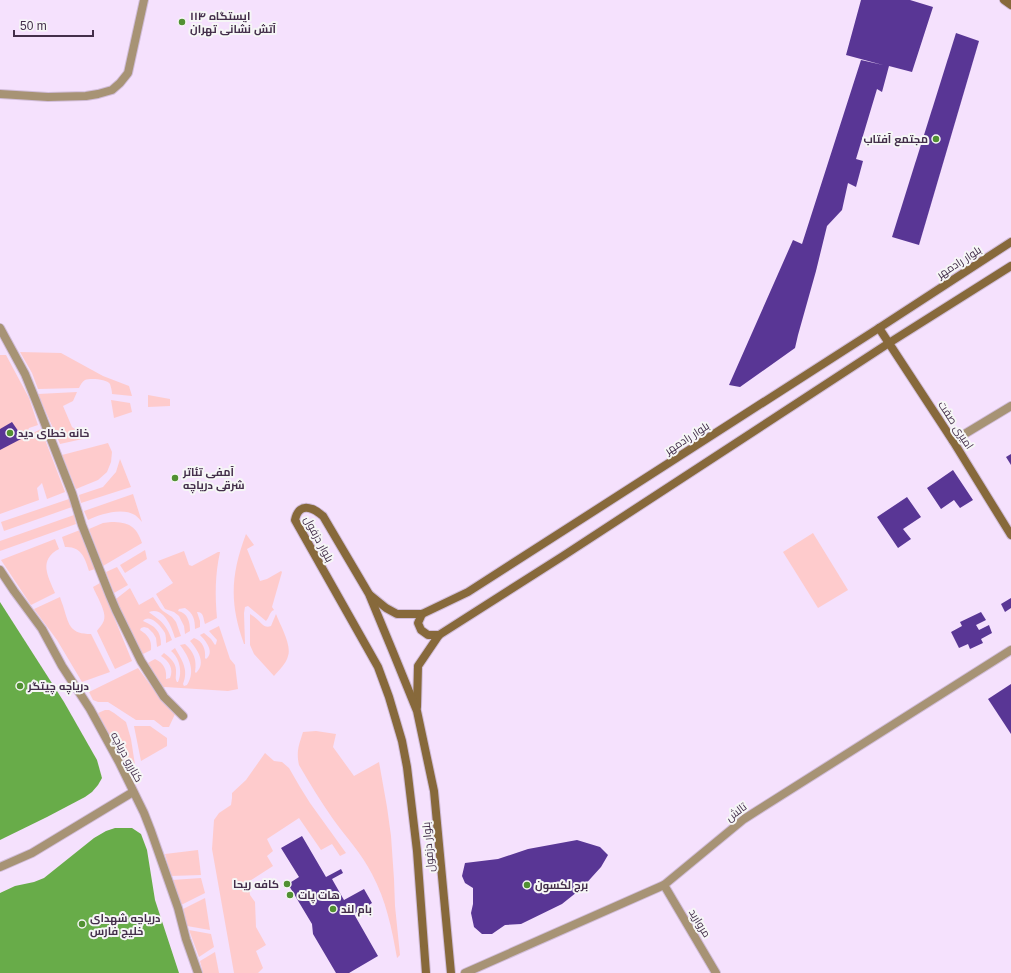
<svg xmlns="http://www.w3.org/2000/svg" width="1011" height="973" font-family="Arial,Cairo,sans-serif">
<rect width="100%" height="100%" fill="#f5e1fd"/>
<g fill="#fecbcc">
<path d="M 20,352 L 61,353 L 103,376 L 129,386 L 132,396 L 112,394 C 112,391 111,387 110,384 C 107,379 90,378 85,380 C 82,382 81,384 79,388 L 38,389 L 32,373 Z"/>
<polygon points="0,355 6,355 29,398 38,425 29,428 28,430 33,433 41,429 65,492 47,499 42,483 37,488 39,500 0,514"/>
<polygon points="77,392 73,401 63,406 72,427 76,430 83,428 87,438 60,444 38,394"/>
<polygon points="148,395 170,399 170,406 148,407"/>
<polygon points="111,400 130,403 132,412 114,418"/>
<polygon points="108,443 112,452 111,462 107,472 98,480 76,489 62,455"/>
<polygon points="120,459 131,487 81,503 79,495 103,487 116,472"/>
<path d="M 133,494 L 142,522 C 140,520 138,517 135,515 C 122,507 100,514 88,520 L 84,511 Z"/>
<polygon points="69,499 72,507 4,531 1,522"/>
<polygon points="74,515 76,524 0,551 0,541"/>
<path d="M 111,522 C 129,522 136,526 142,543 L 103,566 L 89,529 L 103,523 Z"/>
<path d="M 80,530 L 95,569 L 89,571 C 85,558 81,546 65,547 L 62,537 Z"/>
<polygon points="813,533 848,590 818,608 783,552"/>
<path d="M 246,534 L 254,545 L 247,549 L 260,581 L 267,579 L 281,571 L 282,572 L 272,607 L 274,610 L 272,611 C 269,614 269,618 266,621 L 248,606 L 245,607 L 244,613 L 245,644 L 244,644 C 229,603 231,574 246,534 Z"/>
<path d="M 55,539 L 59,549 C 38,560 48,576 55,593 L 31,605 L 1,560 Z"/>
<polygon points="145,550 147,559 125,573 120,565"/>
<path d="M 184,551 L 189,565 L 192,566 L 218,552 L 220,552 C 215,575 215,595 217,618 L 205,624 C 203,618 204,612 197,612 L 200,621 L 200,627 L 195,629 C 195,619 193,613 185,608 L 179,609 L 178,611 C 188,613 190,622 190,631 L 185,634 L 184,626 L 179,616 L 174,612 L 165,609 L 156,594 L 173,583 L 158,561 Z"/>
<polygon points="117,567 128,585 114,593 106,572"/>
<path d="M 100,583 L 132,661 L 115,669 L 97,631 C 99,628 103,624 104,620 C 107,612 96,595 93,587 Z"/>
<path d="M 130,588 L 139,605 L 153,597 L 160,608 L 163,611 L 172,617 L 176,622 L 181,636 L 175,638 C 172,628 164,606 149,612 L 150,613 C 162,621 167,626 172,640 L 166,643 C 166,640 166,636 165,633 C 161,626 150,613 143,621 C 155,626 161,631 161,645 L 157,647 L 156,638 L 153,633 L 148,628 L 144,627 L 141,628 L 140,630 C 148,635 152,640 151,650 L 141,655 L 116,599 Z"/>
<path d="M 60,597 C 61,601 63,605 64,609 C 69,626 71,634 91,634 L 110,672 L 82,682 L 57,640 L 34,609 Z"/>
<path d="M 250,614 C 253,616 256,618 259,621 C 263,625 265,628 271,626 L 276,614 C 280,625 292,645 288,656 C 286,664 279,670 274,676 L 254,654 L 250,645 Z"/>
<path d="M 219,626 L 230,659 L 235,665 L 238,689 L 228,691 L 165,687 L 163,688 L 146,664 L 155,659 C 164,663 167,670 166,679 L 170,678 C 174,669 169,661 161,656 L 164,653 C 171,658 177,664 176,673 C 176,677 175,678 177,682 L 178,682 C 183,672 179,657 171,651 L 175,648 C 182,660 189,670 183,684 L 184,686 L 187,685 C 196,671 189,657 180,645 L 185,644 C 194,652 197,660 195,672 L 196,673 C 207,663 197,649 190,641 L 194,638 C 203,641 206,650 205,658 L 206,659 C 215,652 206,641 200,635 L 204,633 L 211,639 L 215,645 L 216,644 L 217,640 L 209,631 Z"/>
<polygon points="138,668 154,690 175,714 169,727 163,727 154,720 136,720 108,702 98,702 93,700 89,692"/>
<polygon points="105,710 109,710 114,713 126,722 131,739 135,765 127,769 98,713"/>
<polygon points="134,726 150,726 167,738 167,746 141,761"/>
<path d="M 316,731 L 336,734 L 333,747 L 354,776 L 379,762 L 387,807 L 391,836 L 394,879 L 395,906 L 400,955 L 397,958 C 392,929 386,900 372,874 C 362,854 346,837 333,819 C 321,802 310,784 299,765 C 296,751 299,745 303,732 Z"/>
<polygon points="265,753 274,761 282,762 289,768 300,787 310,803 346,853 340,856 332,844 321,850 299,818 267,839 273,851 267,856 273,866 248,882 250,895 255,902 256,927 266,945 256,951 263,968 258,973 234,973 212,849 214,820 219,813 231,805 232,798 232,793 246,780"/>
<polygon points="198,850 201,875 171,876 165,854"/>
<polygon points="201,878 205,893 181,905 172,880"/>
<polygon points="205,898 210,930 187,926 183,909"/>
<polygon points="189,930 211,934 214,947 199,957"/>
<polygon points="215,952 219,973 203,973 200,961"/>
</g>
<g fill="#68ac49">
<polygon points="0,602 64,702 97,760 102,778 98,785 92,792 85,797 47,817 0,840"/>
<polygon points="115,828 132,828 141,834 147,850 155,900 179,973 0,973 0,893 15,886 34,882 44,878 94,838 106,831"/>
</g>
<g fill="#593695">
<polygon points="861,0 910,0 933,7 912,72 889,66 882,92 877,89 856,159 863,161 856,187 848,183 842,210 827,226 816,271 798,335 795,348 740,387 729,385 793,240 802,244 861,60 883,65 846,55"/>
<polygon points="956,33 979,41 919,245 892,237"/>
<polygon points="12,422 23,438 0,450 0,429"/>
<polygon points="1011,454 1011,465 1006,457"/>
<polygon points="953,470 973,500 960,508 954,500 941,509 927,488"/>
<polygon points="907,497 921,517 903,529 911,539 898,548 877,517"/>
<polygon points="1011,598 1011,608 1005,612 1001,604"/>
<polygon points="981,612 986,620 976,625 979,630 989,625 992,633 981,639 983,643 970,649 968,644 959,648 951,632 962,626 960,622"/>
<polygon points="1011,684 1011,734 988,699"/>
<polygon points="302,836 326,877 341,869 343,873 332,879 344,900 364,889 372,903 354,914 378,956 349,973 336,973 313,934 312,924 288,884 299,877 281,848"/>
<polygon points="577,840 600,847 608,855 601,867 582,888 562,904 521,924 505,925 492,934 482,934 474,927 471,913 473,904 473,888 465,883 462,876 465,863 498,859 528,849"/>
</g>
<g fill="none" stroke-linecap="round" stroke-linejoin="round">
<g stroke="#d1bdd9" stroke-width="10">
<g id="street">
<polyline points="0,94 48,97 86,96 98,94 112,90 120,83 128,73 144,0"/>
<polyline points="0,328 25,374 36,401 72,493 82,525 110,596 116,610 141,661 164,697 183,716"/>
<polyline points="953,441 1011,406"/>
<polyline points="0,570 14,591 42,629 62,666 90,709 119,762 144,813 151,831 178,908 186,939 198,973"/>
<polyline points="0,867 32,853 133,792"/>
<polyline points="664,885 716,973"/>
<polyline points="465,973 664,885 744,819 1011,650"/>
</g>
</g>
<g stroke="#d1bdd9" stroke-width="10">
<g id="secondary">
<polyline points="1004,0 1011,5"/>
<polyline points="879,328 953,441 1011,535"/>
<polyline points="370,595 386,608 397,614 422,614 468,592 879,328 1011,242"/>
<polyline points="422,614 418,623 421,630 428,635 439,635"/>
<polyline points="417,707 418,666 439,635 563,556 889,343 1011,266"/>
<path d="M 426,973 L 417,851 L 407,767 L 402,741 L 389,697 L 378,667 L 295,520 C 297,511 302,505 312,509 C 316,510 320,514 323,516 L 369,594 L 393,652 L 417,711 L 434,791 L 451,973"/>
</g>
</g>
<use href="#street" stroke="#a79375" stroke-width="8"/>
<use href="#secondary" stroke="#87693b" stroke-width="8"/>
</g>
<g fill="#519032" stroke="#f6f6f6" stroke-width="1.5">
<circle cx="182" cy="22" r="4"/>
<circle cx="936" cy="139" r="4"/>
<circle cx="10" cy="433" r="4"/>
<circle cx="175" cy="478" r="4"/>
<circle cx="20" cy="686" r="4"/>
<circle cx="287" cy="884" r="4"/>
<circle cx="527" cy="885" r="4"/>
<circle cx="290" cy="895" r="4"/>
<circle cx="333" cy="909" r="4"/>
<circle cx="82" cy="924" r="4"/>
</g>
<g text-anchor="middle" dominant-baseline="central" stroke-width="4" stroke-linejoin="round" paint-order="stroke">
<g font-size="11" font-weight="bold" fill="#432e4a" stroke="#f6f6f6" text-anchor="start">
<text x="190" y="16">ایستگاه ۱۱۴<tspan x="190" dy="13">آتش نشانی تهران</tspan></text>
<text x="928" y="139" text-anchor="end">مجتمع آفتاب</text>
<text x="18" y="433">خانه خطای دید</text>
<text x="183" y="472">آمفی تئاتر<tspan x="183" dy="13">شرقی دریاچه</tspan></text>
<text x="28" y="686">دریاچه چیتگر</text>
<text x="279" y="884" text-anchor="end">کافه ریحا</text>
<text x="535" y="885">برج لکسون</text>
<text x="298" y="895">هات پات</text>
<text x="341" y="909">بام لند</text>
<text x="90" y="918">دریاچه شهدای<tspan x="90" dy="13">خلیج فارس</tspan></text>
</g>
<g font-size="11" fill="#432e4a" stroke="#f6f6f6">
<text transform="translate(959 262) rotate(-33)">بلوار رادمهر</text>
<text transform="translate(956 425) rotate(57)">امیری صفت</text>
<text transform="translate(687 438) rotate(-33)">بلوار رادمهر</text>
<text transform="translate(319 539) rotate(62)">بلوار دزفول</text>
<text transform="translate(127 757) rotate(62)">کناررو دریاچه</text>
<text transform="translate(736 812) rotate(-37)">تالش</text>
<text transform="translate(428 847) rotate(-95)">بلوار دزفول</text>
<text transform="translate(700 923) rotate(59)">مروارید</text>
</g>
</g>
<path d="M14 30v6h79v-6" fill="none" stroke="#432e4a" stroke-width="2"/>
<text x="20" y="30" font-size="12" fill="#432e4a" stroke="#f6f6f6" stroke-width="3" paint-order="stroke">50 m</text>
</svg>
